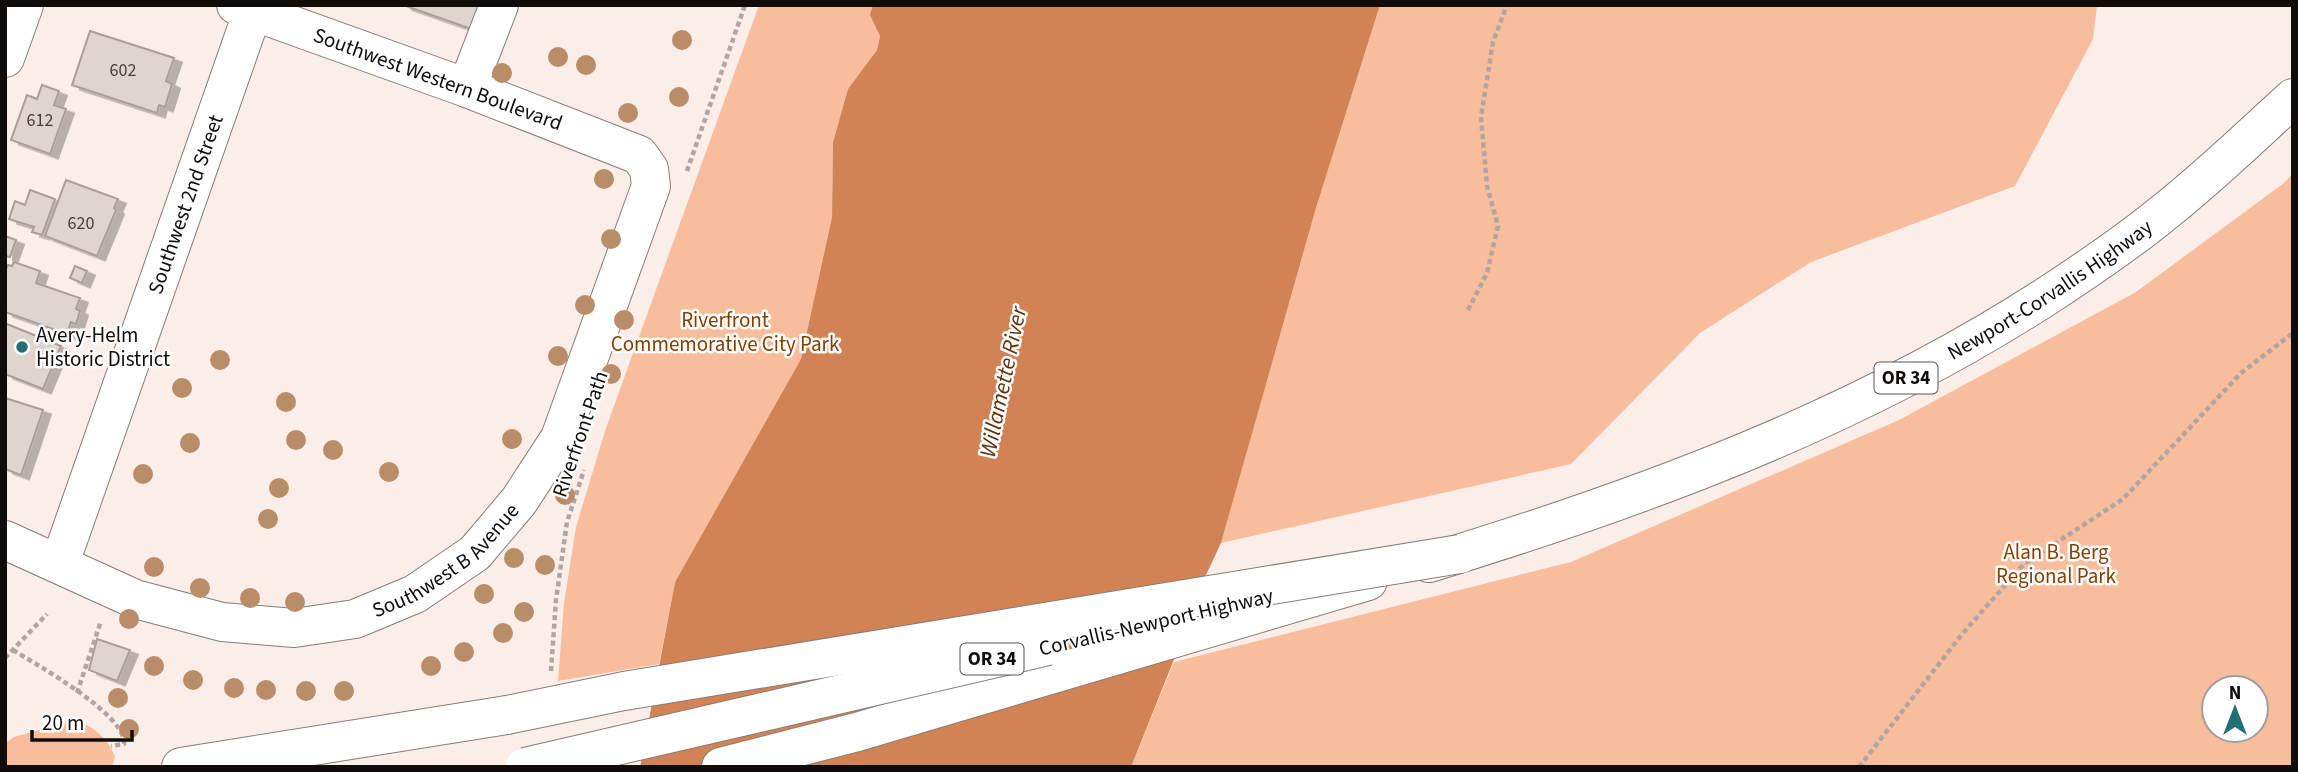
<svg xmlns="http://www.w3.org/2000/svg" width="2298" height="772" font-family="'Source Sans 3',sans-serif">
<defs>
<filter id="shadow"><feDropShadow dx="8" dy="4.5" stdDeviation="0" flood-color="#0004"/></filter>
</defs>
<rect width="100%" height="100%" fill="#fbeee8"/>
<g fill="#f7bd9c" fill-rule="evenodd">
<polygon points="759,5 873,5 871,16 880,36 877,50 848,89 833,142 832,217 801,359 675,582 659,664 558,681 564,603 576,527 606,428"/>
<polygon points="1380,5 2097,5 2093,39 2015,186 1811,262 1700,333 1571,464 1221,543 1316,208"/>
<path d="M 2293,173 L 2293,767 L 1131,767 L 1174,662 L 1571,562 L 1899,420 L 2136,292 L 2284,183 ZM 2214,688 L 2256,688 L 2256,730 L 2214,730 Z"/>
<path d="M 75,720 C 93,726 108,738 115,757 L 112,767 L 5,767 L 5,743 L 14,737 Z"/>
</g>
<polygon fill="#d28355" points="873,5 1380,5 1316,208 1221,543 1190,609 1181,642 1131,767 640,767 675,582 801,359 832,217 833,142 848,89 877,50 880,36 870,15"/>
<g fill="#e0d4ce" stroke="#aa9e98" stroke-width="2" filter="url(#shadow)">
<polygon points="403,5 489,5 480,32"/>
<polygon points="90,31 174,58 166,81 172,84 165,107 159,105 157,113 72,85"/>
<polygon points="42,85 59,91 54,105 66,109 50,154 11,140 27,95 37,99"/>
<polygon points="66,180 118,199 114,208 116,210 97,256 45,236"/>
<polygon points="30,190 55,199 42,235 32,232 34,227 9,219 15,201 25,205"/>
<polygon points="5,236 16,240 10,257 5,256"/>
<polygon points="14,262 40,271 36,283 80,298 76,309 80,311 76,324 71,322 67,334 5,312 5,271 8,265 12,266"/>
<polygon points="75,266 87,271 82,283 70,278"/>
<polygon points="7,324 61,346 43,389 5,374 5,327"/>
<polygon points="5,398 43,410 21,475 5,469"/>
<polygon points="97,639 130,650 117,681 89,670"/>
</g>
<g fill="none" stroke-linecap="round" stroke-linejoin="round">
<g stroke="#877c76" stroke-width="40">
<g id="minor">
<polyline points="5,58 24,5"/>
<polyline points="467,88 499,5"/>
<path id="s1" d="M 5,540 L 135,599 L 222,622 L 294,628 L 355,619 L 415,594 L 475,553 L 519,501 L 560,438 L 651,186 L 649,169 L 639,155 L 467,88 L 236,5"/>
<path id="s2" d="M 60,563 L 255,5"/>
</g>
</g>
<g stroke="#877c76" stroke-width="40">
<g id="highway">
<path id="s3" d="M 1429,563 C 1646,497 1859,418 2050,294 C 2088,269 2127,243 2162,214 C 2208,178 2250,137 2293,98"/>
<polyline points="181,767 507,715"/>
<polyline points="721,767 857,732 1368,581"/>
</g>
</g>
<g stroke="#b0a5a1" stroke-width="4.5" stroke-dasharray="5 3.5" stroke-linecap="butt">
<polyline points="687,171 745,5"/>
<polyline points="1468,310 1487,273 1498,226 1487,186 1481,117 1493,42 1507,5"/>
<path d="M 13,650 C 37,665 127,715 124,744 L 111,746"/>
<polyline points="5,658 47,614"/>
<polyline points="551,671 556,600 567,522 584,470"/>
<polyline points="77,693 101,621"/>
<polyline points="1859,767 1963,633 2024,564 2123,499 2241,373 2293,333"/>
</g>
<use href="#minor" stroke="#fff" stroke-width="38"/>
<use href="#highway" stroke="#fff" stroke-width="38"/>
<g stroke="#877c76" stroke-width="40" stroke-linecap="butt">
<g id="highway-bridge">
<polyline points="507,715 624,691 1460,554"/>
<polyline points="525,767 1048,646"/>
</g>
</g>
<use href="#highway-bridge" stroke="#fff" stroke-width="38"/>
</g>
<g fill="#ba8d69">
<circle cx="682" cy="40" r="10"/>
<circle cx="558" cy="57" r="10"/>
<circle cx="586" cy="65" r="10"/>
<circle cx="502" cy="73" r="10"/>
<circle cx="679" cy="97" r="10"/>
<circle cx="628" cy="113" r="10"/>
<circle cx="604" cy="179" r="10"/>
<circle cx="611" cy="239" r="10"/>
<circle cx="585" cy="305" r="10"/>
<circle cx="624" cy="320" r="10"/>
<circle cx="558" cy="356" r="10"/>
<circle cx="220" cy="360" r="10"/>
<circle cx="611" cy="374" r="10"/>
<circle cx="182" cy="388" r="10"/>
<circle cx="286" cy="402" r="10"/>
<circle cx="512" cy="439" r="10"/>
<circle cx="296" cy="440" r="10"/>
<circle cx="190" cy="443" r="10"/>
<circle cx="333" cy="450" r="10"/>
<circle cx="389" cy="472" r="10"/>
<circle cx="143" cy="474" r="10"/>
<circle cx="279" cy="488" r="10"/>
<circle cx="565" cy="495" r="10"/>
<circle cx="268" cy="519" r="10"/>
<circle cx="514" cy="558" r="10"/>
<circle cx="545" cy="565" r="10"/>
<circle cx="154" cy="567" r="10"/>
<circle cx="200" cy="588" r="10"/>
<circle cx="484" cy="594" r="10"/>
<circle cx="250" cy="598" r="10"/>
<circle cx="295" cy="602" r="10"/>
<circle cx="524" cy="612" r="10"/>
<circle cx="129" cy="619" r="10"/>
<circle cx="503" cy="633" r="10"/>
<circle cx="464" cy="652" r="10"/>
<circle cx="154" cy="666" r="10"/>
<circle cx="431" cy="666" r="10"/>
<circle cx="193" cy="680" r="10"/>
<circle cx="234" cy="688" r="10"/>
<circle cx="266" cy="690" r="10"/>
<circle cx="306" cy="691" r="10"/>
<circle cx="344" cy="691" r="10"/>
<circle cx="118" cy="698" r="10"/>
<circle cx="129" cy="729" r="10"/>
</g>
<circle fill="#246f74" stroke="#fff" stroke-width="2.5" cx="22" cy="347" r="7"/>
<g text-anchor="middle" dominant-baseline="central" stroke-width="5" stroke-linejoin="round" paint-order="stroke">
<g font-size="18" fill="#443e3b">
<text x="123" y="70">602</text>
<text x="40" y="120">612</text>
<text x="81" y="223">620</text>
</g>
<g fill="#fff" stroke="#585554" stroke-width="2">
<rect x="1874.5" y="362.5" width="63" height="31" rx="5"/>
<rect x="960.5" y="643.5" width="63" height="31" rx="5"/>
</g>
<g font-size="19" font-weight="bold" fill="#100c0a">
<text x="1906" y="378">OR 34</text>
<text x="992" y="659">OR 34</text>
</g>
<g font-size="21" fill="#100c0a" stroke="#fff">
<text transform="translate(438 79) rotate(20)">Southwest Western Boulevard</text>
<text stroke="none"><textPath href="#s2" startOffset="380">Southwest 2nd Street</textPath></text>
<text stroke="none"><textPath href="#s3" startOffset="681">Newport-Corvallis Highway</textPath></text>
<text transform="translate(580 434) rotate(-71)">Riverfront Path</text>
<text stroke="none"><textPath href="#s1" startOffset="476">Southwest B Avenue</textPath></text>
<text transform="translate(1156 622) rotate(-13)">Corvallis-Newport Highway</text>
</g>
<g font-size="21" fill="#853d01" stroke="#fff">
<text x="725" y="320">Riverfront<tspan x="725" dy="24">Commemorative City Park</tspan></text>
<text x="2056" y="552">Alan B. Berg<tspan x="2056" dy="24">Regional Park</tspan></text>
</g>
<g font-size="21" fill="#100c0a" stroke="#fff" text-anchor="start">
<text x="36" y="335">Avery-Helm<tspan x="36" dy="24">Historic District</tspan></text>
</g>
<g font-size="23" font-style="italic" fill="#622f0b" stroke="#fff">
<text transform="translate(1003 382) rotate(-78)">Willamette River</text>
</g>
</g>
<rect width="2298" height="772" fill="none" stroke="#100c0a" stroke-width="14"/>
<g transform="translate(2235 709)"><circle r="33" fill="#ffffff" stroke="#9f9e9d" stroke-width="2"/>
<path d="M0-5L12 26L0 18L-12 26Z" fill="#246f74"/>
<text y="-10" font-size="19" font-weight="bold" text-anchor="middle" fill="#100c0a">N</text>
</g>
<path d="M32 730v10h100v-10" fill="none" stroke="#100c0a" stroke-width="3.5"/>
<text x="42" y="730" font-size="21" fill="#100c0a" stroke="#ffffff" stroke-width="5" paint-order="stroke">20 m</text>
</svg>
